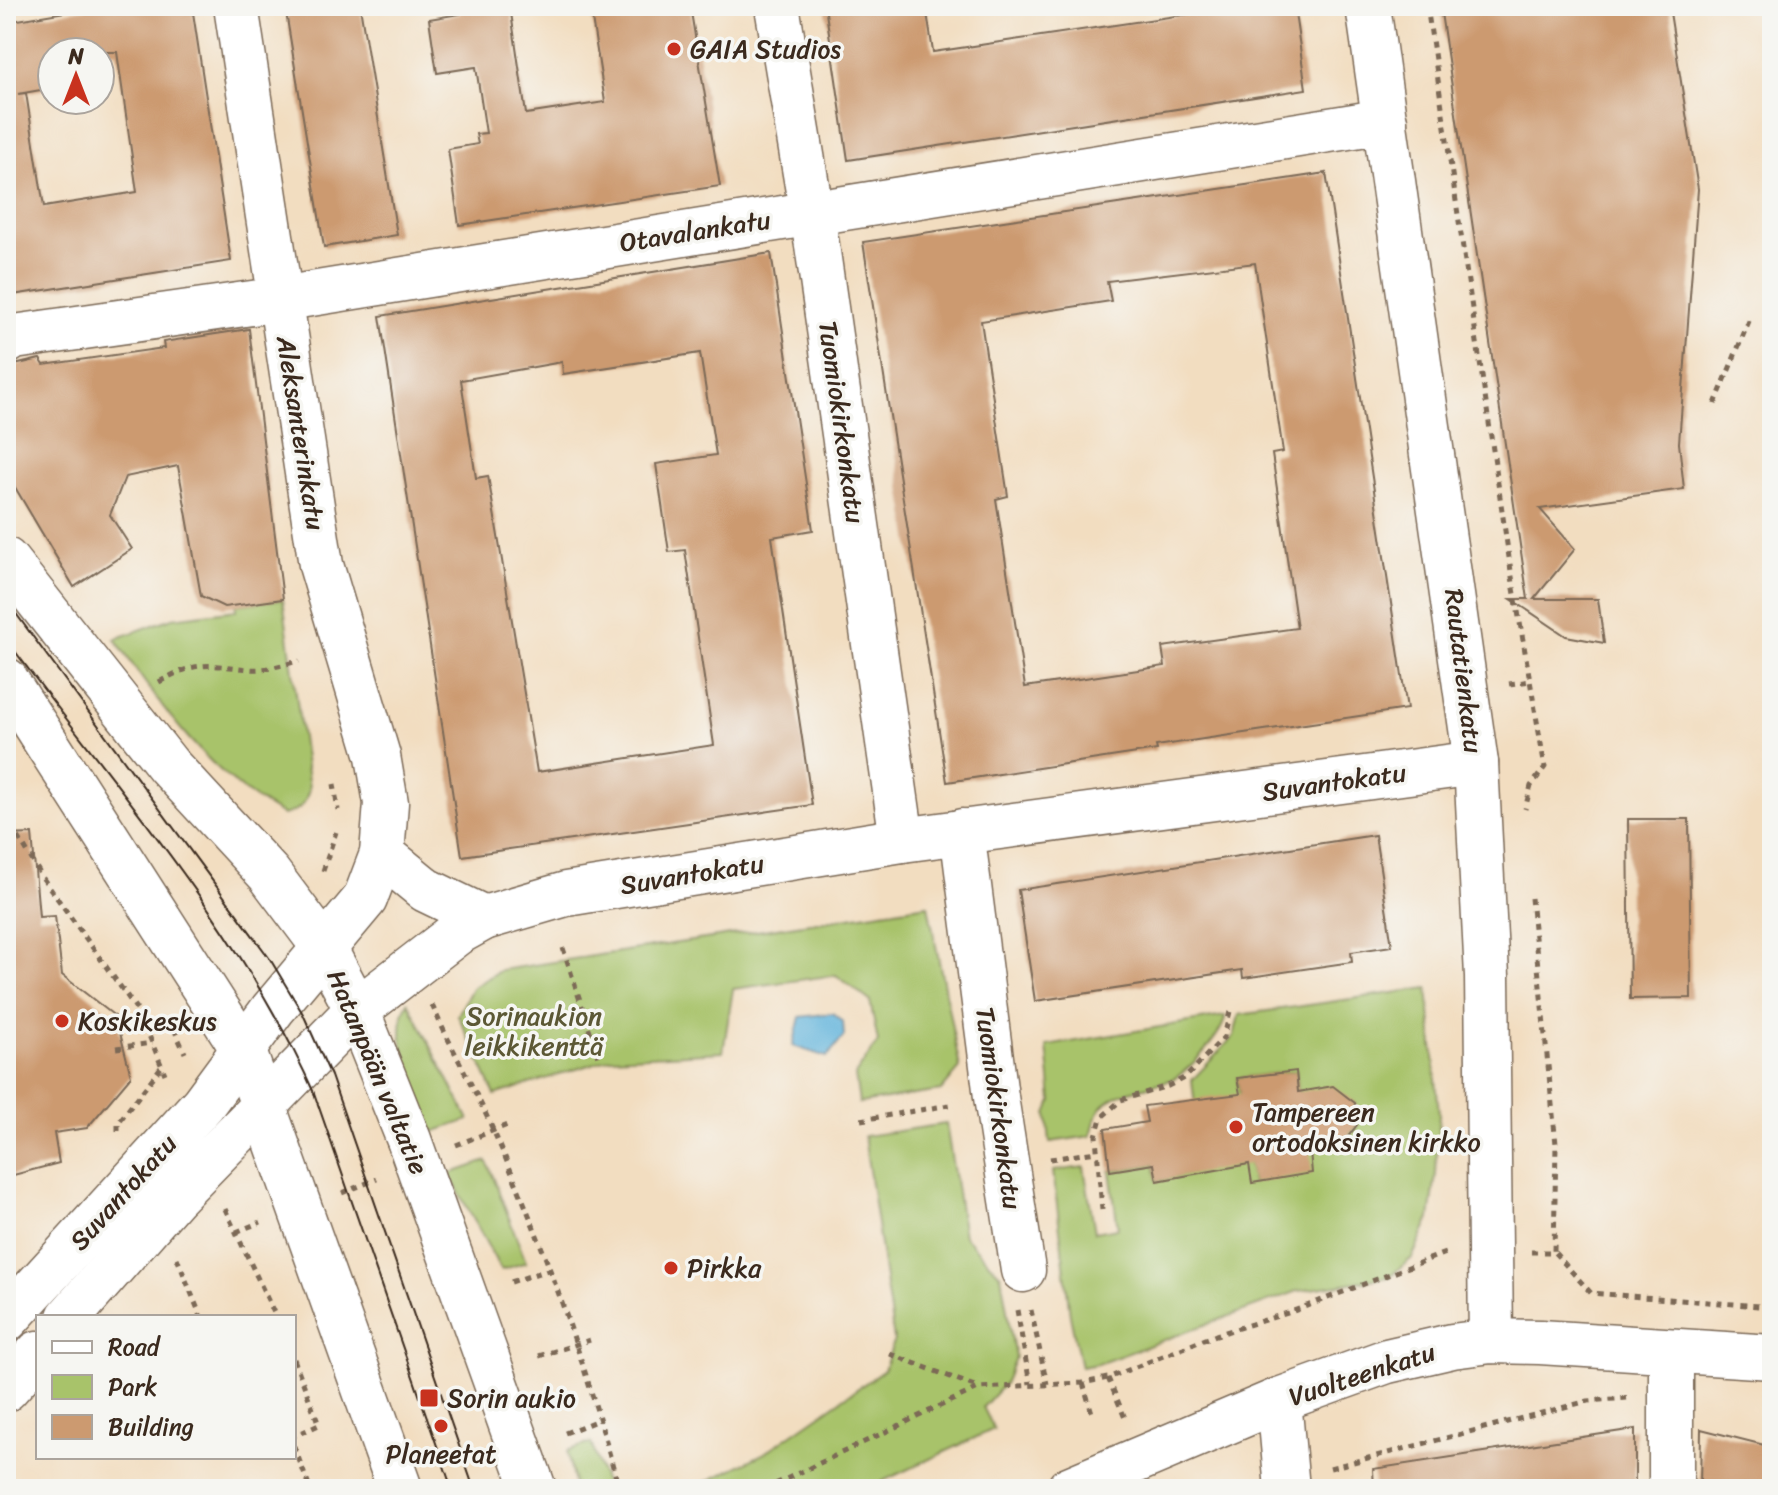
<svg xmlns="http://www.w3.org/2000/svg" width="1778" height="1495" font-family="Sriracha,sans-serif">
<rect width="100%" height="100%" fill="#f6f6f2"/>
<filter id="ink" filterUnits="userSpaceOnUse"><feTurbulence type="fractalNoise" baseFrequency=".0125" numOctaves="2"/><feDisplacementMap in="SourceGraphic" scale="16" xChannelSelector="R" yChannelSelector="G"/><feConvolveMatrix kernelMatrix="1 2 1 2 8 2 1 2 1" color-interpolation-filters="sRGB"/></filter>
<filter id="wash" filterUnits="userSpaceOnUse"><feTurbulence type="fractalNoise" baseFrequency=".006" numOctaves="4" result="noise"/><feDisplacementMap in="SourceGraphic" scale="32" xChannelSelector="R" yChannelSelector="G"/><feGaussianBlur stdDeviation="1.8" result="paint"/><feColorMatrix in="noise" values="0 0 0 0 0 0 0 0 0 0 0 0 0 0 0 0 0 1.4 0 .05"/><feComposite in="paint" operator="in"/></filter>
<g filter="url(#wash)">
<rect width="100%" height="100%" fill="#f2ddc0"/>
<g fill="#a8c36a" stroke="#727644" stroke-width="2">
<path d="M 283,599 L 309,788 C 306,805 299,811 283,815 C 210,777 159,705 115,639 L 172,618 L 236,610 L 236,605 Z"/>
<polygon points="928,905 960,1068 941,1091 859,1103 855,1075 878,1042 870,1001 836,975 733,989 723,1052 611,1058 495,1095 458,1015 472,988 501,970"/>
<polygon points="1428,988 1439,1114 1436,1174 1430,1219 1412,1258 1389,1277 1298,1291 1098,1364 1081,1367 1070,1315 1053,1171 1084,1167 1095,1232 1118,1228 1110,1171 1154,1164 1157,1181 1249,1161 1252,1183 1310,1151 1345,1140 1357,1125 1355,1103 1298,1092 1296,1071 1237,1078 1241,1100 1195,1107 1192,1080 1234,1036 1239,1015"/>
<path d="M 408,1002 L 469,1120 L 433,1132 C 419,1095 387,1040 408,1002 Z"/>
<path d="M 1225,1016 C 1225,1032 1186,1075 1170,1080 C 1150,1087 1124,1089 1106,1103 C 1096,1111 1094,1125 1091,1136 L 1050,1142 L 1047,1114 L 1052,1101 L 1047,1046 Z"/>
<polygon points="946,1124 964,1236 1001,1275 1015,1358 1004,1384 983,1407 994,1429 866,1489 691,1489 763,1454 884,1370 894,1340 864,1136"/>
<polygon points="487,1161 526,1262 501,1270 449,1174"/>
<polygon points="591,1443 607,1489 575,1489 567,1451"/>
</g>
<polygon fill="#60b3db" stroke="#4e6e7c" stroke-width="2" points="833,1013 843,1022 844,1036 827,1057 793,1046 800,1017"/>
<g id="blocks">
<g fill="#cc9a70" fill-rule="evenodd">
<path d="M 100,6 L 192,6 L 231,261 L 6,296 L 6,22 ZM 52,52 L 117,52 L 137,192 L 44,207 L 26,93 L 18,94 L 52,88 Z"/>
<polygon points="285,6 360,6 397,235 324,247"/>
<polygon points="459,6 510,6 526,114 605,102 590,6 690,6 720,186 459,225 448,149 478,144 476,134 486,133 476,67 437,73 429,19 460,14"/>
<polygon points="825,6 926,6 933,52 1203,12 1202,6 1294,6 1306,89 848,160"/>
<polygon points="1440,6 1669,6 1698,189 1679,443 1684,489 1540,509 1575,549 1534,599 1598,599 1604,643 1566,636 1511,599 1528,599"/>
<path d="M 1326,173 L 1407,709 L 1156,746 L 1157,750 L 947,782 L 863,242 ZM 1255,263 L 1283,452 L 1272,454 L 1297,628 L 1162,647 L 1165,666 L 1025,687 L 996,499 L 1008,496 L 981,321 L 1111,301 L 1107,281 Z"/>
<path d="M 771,253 L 813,530 L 772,537 L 812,805 L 462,856 L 380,316 ZM 700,353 L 716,455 L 656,464 L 669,552 L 685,550 L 714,745 L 537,772 L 488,476 L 476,478 L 461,380 L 562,362 L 563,374 Z"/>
<polygon points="249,329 283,599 224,607 201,596 178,466 125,477 110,515 132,549 74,587 6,472 6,367 40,359 44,365 164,348 163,342"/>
<polygon points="1628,819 1689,819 1691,998 1630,999"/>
<polygon points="32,834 39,917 55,916 62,975 116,1017 131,1076 87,1128 54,1133 59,1163 6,1177 6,835"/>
<polygon points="1375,835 1392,946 1351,952 1352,962 1243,978 1242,970 1035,1001 1018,890"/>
<polygon points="1296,1071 1298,1092 1333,1086 1355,1103 1357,1125 1340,1147 1310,1151 1312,1173 1252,1183 1249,1164 1157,1181 1154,1164 1110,1171 1105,1129 1147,1122 1144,1106 1240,1094 1237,1078"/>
<polygon points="1635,1429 1635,1489 1374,1489 1373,1469"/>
<polygon points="1701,1429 1772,1447 1772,1489 1700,1489"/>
</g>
</g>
</g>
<g filter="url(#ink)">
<use href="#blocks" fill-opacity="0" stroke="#7b6957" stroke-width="2"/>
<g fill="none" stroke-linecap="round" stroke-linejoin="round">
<g stroke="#7b6957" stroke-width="47">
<g id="minor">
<polyline points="777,6 817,245 902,840"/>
<polyline points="6,342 14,337 280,299 1385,121"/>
<polyline points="6,560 168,765 269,874 323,946 357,1010 409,1140 534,1489"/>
<polyline points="6,680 243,1049 400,1489"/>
<polyline points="962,831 996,1097 1023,1270"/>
<polyline points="382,854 426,890 484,918"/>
<polyline points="69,1317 174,1197 357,1010 457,933 484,918 566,894 902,840 1476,763"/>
<polyline points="6,1320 203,1104 273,1009 365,899 382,854 386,803 378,756 321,565 236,6"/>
<polyline points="6,1389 38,1353"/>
<polyline points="1279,1400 1287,1489"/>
<polyline points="1671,1489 1671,1352"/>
</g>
</g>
<g stroke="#7b6957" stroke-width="47">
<g id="major">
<polyline points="1368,6 1476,763 1487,976 1491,1341"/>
<polyline points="1069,1489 1279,1400 1387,1361 1452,1346 1491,1341 1540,1342 1772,1357"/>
</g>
</g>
<g stroke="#7b6957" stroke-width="5" stroke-dasharray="6 6" stroke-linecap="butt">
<polyline points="1427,6 1511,571 1545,767 1531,786 1525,809"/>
<polyline points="1715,404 1751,316"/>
<path d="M 159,682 C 198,660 208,665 249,669 C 265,671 284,664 299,661"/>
<polyline points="1509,684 1531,681"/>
<polyline points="334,784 338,810"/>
<polyline points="6,816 42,877 140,1014 165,1074"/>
<polyline points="323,871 336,832"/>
<polyline points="1531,898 1556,1144 1554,1252"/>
<polyline points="563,948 600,1062"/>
<path d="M 432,1005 C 451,1048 475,1089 494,1132 C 545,1246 587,1368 619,1489"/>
<polyline points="146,1028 159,1024"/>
<polyline points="174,1029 185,1053"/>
<polyline points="116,1048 152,1043"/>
<polyline points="861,1120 955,1104"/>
<polyline points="118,1131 118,1123 162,1066"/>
<polyline points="456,1145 510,1124"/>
<polyline points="1050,1159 1096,1152"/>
<polyline points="342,1193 377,1179"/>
<polyline points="225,1209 276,1317"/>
<polyline points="1102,1210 1096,1136 1101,1118 1121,1100 1168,1086 1186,1077 1224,1037 1231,1007"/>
<polyline points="236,1232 261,1222"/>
<polyline points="1531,1252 1554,1252 1591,1293 1772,1307"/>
<polyline points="177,1258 201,1317"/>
<polyline points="511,1282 548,1270"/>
<polyline points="1017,1310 1030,1384"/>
<polyline points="1031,1310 1047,1384"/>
<polyline points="890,1354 977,1387"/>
<polyline points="539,1356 590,1340"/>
<polyline points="294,1359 319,1425 294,1436"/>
<polyline points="1108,1378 1125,1418"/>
<polyline points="1083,1383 1092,1413"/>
<polyline points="565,1433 601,1419"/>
<polyline points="294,1446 310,1489"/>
<polyline points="1330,1468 1588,1401 1627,1398"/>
<polyline points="635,1489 639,1487"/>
<polyline points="765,1489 978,1388 1083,1383 1108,1378 1216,1335 1291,1312 1445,1253"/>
</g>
<use href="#minor" stroke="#fff" stroke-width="44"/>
<use href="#major" stroke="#fff" stroke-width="44"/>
<g stroke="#3b2a1e" stroke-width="2">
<polyline points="6,600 270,959 303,1014 331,1076 474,1489"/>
<path d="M 6,639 C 114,786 239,925 314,1093 L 452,1489"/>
</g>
</g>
</g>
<g fill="#c8321e" stroke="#f6f6f2" stroke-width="3">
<circle cx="674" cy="49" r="8"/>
<circle cx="62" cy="1021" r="8"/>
<circle cx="1236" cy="1127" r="8"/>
<circle cx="671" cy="1268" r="8"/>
<rect x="419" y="1388" width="20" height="20" rx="4"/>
<circle cx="441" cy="1426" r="8"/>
</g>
<g text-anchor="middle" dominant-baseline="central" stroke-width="7" stroke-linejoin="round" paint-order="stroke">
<g font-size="26" fill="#3b2a1e" stroke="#f6f6f2" text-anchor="start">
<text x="690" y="49">GAIA Studios</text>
<text x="78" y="1021">Koskikeskus</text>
<text x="1252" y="1112">Tampereen<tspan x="1252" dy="30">ortodoksinen kirkko</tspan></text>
<text x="687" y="1268">Pirkka</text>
<text x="447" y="1398">Sorin aukio</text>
<text x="441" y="1454" text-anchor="middle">Planeetat</text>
</g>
<g font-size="26" fill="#3b2a1e" stroke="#f6f6f2">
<text transform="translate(695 231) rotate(-9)">Otavalankatu</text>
<text transform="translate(842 422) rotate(82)">Tuomiokirkonkatu</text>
<text transform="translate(301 433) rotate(81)">Aleksanterinkatu</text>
<text transform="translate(1464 671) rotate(83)">Rautatienkatu</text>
<text transform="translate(1334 782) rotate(-8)">Suvantokatu</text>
<text transform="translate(692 874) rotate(-9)">Suvantokatu</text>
<text transform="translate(378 1072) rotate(67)">Hatanpään valtatie</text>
<text transform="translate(999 1108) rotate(82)">Tuomiokirkonkatu</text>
<text transform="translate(123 1192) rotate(-48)">Suvantokatu</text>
<text transform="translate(1362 1374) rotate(-18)">Vuolteenkatu</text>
</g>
<g font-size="26" fill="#5c5835" stroke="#f6f6f2">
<text x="534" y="1016">Sorinaukion<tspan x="534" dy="30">leikkikenttä</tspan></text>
</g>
</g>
<rect width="1778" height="1495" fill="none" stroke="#f6f6f2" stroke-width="32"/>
<rect x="36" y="1315" width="260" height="144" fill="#f6f6f2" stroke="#aba49d" stroke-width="2"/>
<rect x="52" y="1341" width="40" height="12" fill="#ffffff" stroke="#aba49d" stroke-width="2"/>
<text x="108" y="1355" font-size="24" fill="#3b2a1e">Road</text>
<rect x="52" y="1375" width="40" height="24" fill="#a8c36a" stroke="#aba49d" stroke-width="2"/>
<text x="108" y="1395" font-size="24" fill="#3b2a1e">Park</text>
<rect x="52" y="1415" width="40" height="24" fill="#cc9a70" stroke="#aba49d" stroke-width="2"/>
<text x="108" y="1435" font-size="24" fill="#3b2a1e">Building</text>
<g transform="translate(76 76)"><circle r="38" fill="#f6f6f2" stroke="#aba49d" stroke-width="2"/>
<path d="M0-6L14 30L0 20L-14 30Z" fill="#c8321e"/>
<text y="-12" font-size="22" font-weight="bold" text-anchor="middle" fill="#3b2a1e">N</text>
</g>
</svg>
